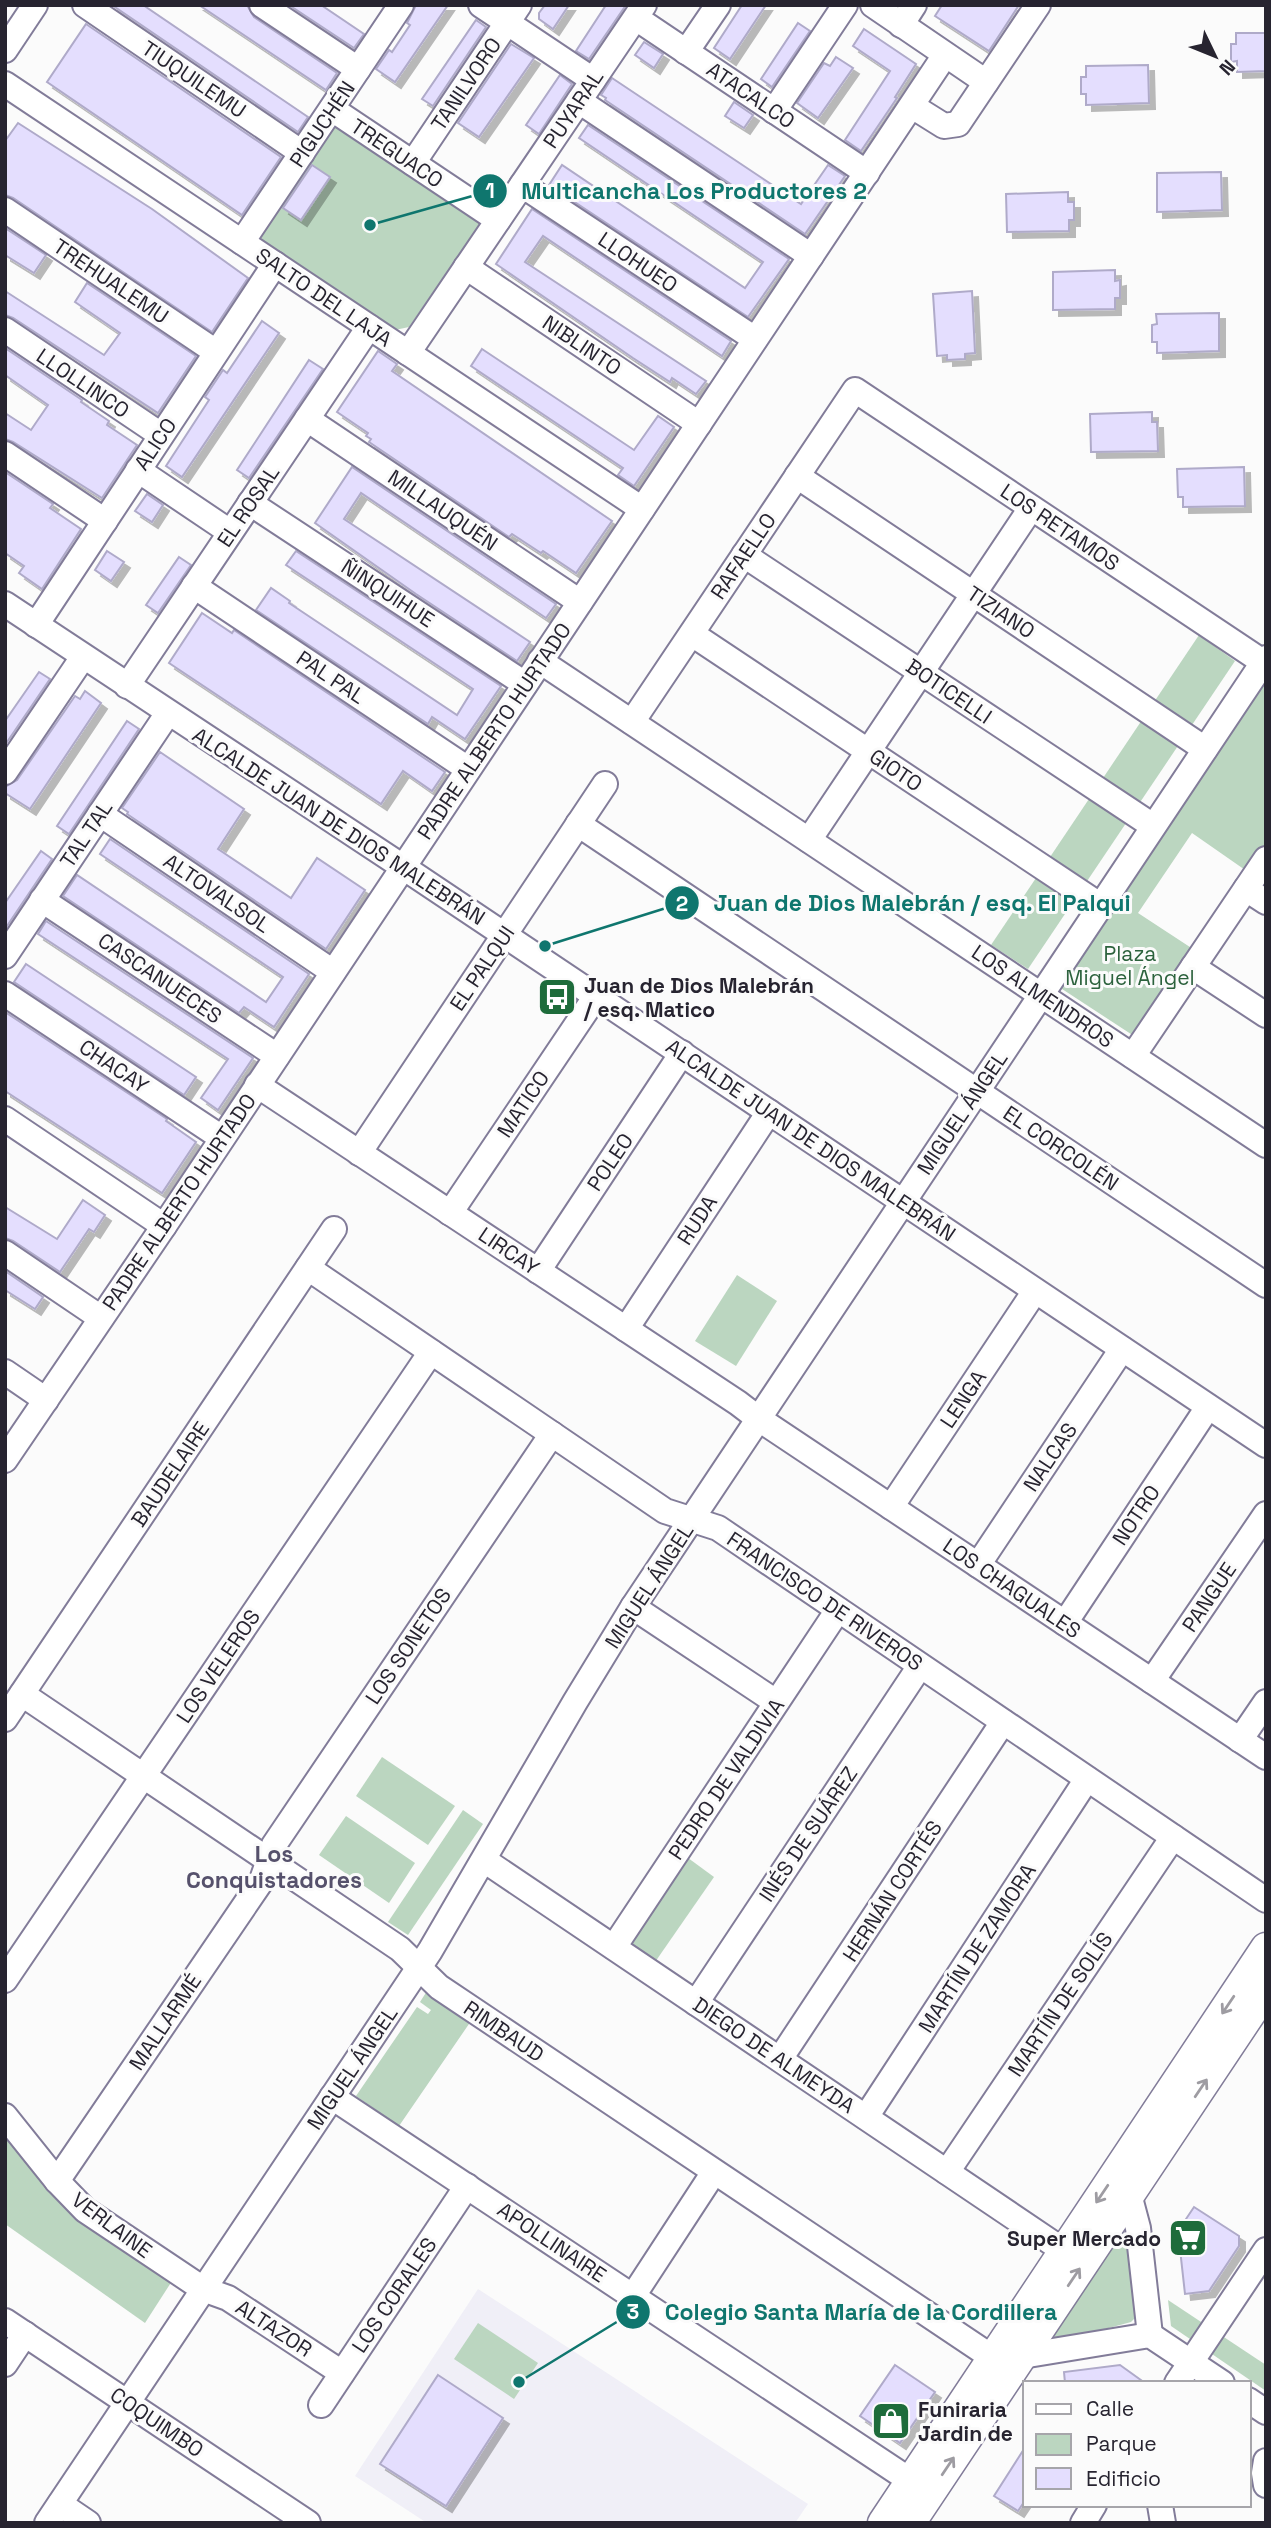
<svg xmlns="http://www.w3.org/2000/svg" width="1271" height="2528" font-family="'Space Grotesk',sans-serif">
<defs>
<filter id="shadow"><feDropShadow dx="6" dy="6" stdDeviation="0" flood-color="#0004"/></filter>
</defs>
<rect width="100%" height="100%" fill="#fbfbfb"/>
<polygon fill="#f0eff7" points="478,2289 808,2504 795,2523 427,2523 355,2476"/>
<g fill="#bbd6c0">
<polygon points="339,123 481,223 409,327 395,330 263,242 259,227 328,126"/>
<polygon points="1199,635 1235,661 1028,969 991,945"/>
<polygon points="1265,683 1266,847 1248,872 1192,833 1138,913 1196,951 1137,1038 1059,987"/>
<polygon points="737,1275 777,1301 736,1366 695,1341"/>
<polygon points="382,1757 455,1806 428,1845 356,1796"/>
<polygon points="463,1810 483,1824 408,1935 388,1922"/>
<polygon points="346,1816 415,1863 389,1903 319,1855"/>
<polygon points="684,1855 714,1877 653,1965 623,1944"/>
<polygon points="427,1991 471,2021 399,2126 356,2096 417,2007 428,2014 431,2010 420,2002"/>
<polygon points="5,2132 172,2281 145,2323 5,2224"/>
<polygon points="1121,2230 1125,2234 1139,2314 1131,2322 1053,2343 1047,2338"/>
<polygon points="1168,2300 1266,2365 1266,2391 1171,2326"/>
<polygon points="478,2323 538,2363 514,2399 454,2359"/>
</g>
<g fill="#e4defe" stroke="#afaac9" stroke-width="2" filter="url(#shadow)">
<polygon points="112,5 143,5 308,117 298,132"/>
<polygon points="199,5 247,5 254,17 337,73 326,90"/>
<polygon points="289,5 321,5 364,34 354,48"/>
<polygon points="416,5 448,5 395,82 376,69 389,50 392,52 410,25 407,23"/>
<polygon points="545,5 569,5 553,29 539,19 539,13"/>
<polygon points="606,5 626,5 589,59 576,51"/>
<polygon points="742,5 766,5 730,59 714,48"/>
<polygon points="942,5 1019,5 989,51 935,16"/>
<polygon points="476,20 486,27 433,106 422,99"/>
<polygon points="798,23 810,31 772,87 761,79"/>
<polygon points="86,24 281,157 242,215 47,82"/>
<polygon points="864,29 916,64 895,97 897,98 861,151 845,140 890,71 853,46"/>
<polygon points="1236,33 1266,33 1266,71 1237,72 1237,61 1231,62 1231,44 1236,44"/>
<polygon points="644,42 663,54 654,68 635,55"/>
<polygon points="511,44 534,58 479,137 458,123"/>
<polygon points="836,57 853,68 818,118 797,103 824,63 830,66"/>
<polygon points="1148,65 1149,103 1086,105 1086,94 1081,94 1081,77 1086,77 1086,66"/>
<polygon points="560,75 572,84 539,134 526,125"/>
<polygon points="612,78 801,204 828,165 845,176 805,234 605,100 606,98 601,95"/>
<polygon points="734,102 753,115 744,128 725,116"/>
<polygon points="18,123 152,209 248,278 212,332 13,198 5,195 5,141"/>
<polygon points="588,125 789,259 748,317 549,185 562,165 745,288 763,262 579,138"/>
<polygon points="312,165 330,177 301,220 283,208"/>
<polygon points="1221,172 1222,210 1157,212 1157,173"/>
<polygon points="1068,192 1068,202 1074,202 1074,220 1069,220 1069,231 1007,232 1006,194"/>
<polygon points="532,209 731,341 722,356 543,236 525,262 706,381 696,394 672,378 670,382 633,358 496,264"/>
<polygon points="5,228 46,255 34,273 5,255"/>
<polygon points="1115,270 1115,281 1120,280 1120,298 1115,298 1115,309 1053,310 1053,272"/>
<polygon points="87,283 196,356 158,413 13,318 5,315 5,291 104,355 120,333 75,302"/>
<polygon points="972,291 975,353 965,354 965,359 947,360 947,355 937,356 933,294"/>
<polygon points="1219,313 1219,351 1157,353 1157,342 1152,342 1152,325 1157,324 1156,314"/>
<polygon points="262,321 279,333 182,477 166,466 209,400 205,397 223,370 227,373"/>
<polygon points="5,348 82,400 81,402 109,421 107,425 137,445 102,498 13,442 5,439 5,413 31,430 48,405 5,375"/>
<polygon points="482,349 634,450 658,416 674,427 634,486 618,475 623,468 471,366"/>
<polygon points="378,351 397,364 392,371 612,521 576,573 543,551 541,553 512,534 509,537 369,442 371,439 366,436 368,433 337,412"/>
<polygon points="309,360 323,369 249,478 237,470"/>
<polygon points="1152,412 1152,422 1157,422 1158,451 1091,452 1090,414"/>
<polygon points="352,467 556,604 546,618 361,493 344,519 530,642 517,661 416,594 315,523"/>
<polygon points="1244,467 1245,506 1183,507 1183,497 1178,497 1177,469"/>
<polygon points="5,472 53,504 50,508 81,529 42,589 19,573 24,566 5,553"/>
<polygon points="147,494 163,505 152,522 135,511"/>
<polygon points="107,551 124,562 111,581 95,570"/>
<polygon points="296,551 501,686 465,739 432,717 428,724 256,610 271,588 290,601 289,603 457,715 473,689 286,565"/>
<polygon points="179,557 191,565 158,613 146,605"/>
<polygon points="202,613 232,633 234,630 445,772 432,791 403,771 381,804 169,663"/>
<polygon points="39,672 50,679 5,745 5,721"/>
<polygon points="85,691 101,703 30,809 5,793 5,787 17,780 75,696 80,699"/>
<polygon points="127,721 139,729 69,834 57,826"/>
<polygon points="160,752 244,809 218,849 291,898 317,858 365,890 326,949 127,814 128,812 122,808"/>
<polygon points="110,839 309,974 274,1027 244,1007 239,1013 63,896 77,875 266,1002 283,977 100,854"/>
<polygon points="41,851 52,859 5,929 5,903"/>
<polygon points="46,921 253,1058 218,1110 201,1098 228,1059 38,934"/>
<polygon points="26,964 196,1077 184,1095 14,982"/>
<polygon points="5,1012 167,1119 166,1121 196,1142 162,1193 5,1091"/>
<polygon points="83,1200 105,1215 94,1232 89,1229 60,1272 13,1241 5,1238 5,1207 57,1239"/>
<polygon points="5,1271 43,1297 35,1309 5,1290"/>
<polygon points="1194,2207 1239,2236 1239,2246 1209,2291 1185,2294 1178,2231"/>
<polygon points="895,2365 935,2392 900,2443 860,2416"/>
<polygon points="1120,2365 1145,2383 1065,2383 1064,2372"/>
<polygon points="438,2375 503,2418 446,2506 380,2464"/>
<polygon points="1024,2449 1024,2502 1018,2511 994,2496"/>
</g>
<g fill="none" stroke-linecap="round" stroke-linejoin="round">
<g stroke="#827c99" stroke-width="28">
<g id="minor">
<polyline points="85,5 302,153"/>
<polyline points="262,5 358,69"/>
<polyline points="481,5 593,80"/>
<polyline points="873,5 986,82"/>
<polyline points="636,18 867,173"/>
<polyline points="901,25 914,5"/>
<polyline points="5,50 35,5"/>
<polyline points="686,52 718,5"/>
<polyline points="5,84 642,509"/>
<polyline points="579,101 811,256"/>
<polyline points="912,106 944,126 958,124 1038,5"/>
<polyline points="332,109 498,220"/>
<polyline points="774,111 845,5"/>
<polyline points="413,163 519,5"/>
<polyline points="522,185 755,339"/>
<polyline points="5,210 216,352"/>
<polyline points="242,242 401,5"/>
<polyline points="466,267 699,424"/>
<polyline points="5,330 161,435"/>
<polyline points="408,353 644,5"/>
<polyline points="307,419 580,602"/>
<polyline points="5,454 105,521"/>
<polyline points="138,470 230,532"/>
<polyline points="797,476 1205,749"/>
<polyline points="250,503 525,684"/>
<polyline points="744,555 1153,826"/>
<polyline points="194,586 468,769"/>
<polyline points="5,604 403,867 1266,1445"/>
<polyline points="36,625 275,264"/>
<polyline points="692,634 1101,906"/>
<polyline points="540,661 1266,1145"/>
<polyline points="127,686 369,327"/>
<polyline points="632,722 855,390 1266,664"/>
<polyline points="5,772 83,657"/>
<polyline points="100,814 333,972"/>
<polyline points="578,824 1266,1285"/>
<polyline points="809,840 1031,508"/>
<polyline points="1246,889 1266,902"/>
<polyline points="42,900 277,1056"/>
<polyline points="5,956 168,713"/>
<polyline points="1193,967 1266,1015"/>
<polyline points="5,994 222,1138"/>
<polyline points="1133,1056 1266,859"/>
<polyline points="257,1085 738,1403 759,1419 1266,1757"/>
<polyline points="5,1119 164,1226"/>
<polyline points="359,1153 605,784"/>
<polyline points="450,1213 596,996"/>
<polyline points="5,1253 101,1318"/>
<polyline points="308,1268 665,1511 718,1528 1266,1900"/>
<polyline points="538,1271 682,1053"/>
<polyline points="626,1329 769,1112"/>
<polyline points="5,1372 46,1400"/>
<polyline points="5,1460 164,1226 945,55"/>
<polyline points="891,1507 1035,1291"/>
<polyline points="978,1565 1122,1349"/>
<polyline points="633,1607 776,1702"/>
<polyline points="1065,1623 1208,1407"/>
<polyline points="1152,1681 1266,1514"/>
<polyline points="22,1694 400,1949 439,1987 993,2358"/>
<polyline points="5,1719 334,1229"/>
<polyline points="1240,1740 1266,1702"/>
<polyline points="484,1860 1064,2251"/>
<polyline points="614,1947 838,1610"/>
<polyline points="5,1980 431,1352"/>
<polyline points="696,2003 920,1666"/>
<polyline points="780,2059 1003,1722"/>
<polyline points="332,2097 911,2481"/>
<polyline points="5,2116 57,2181 85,2210 203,2289 228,2298 342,2373"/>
<polyline points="866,2117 1087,1779"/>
<polyline points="947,2172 1173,1837"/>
<polyline points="57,2181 262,1880 274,1845 552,1434"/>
<polyline points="1129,2194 1138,2228 1150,2335"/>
<polyline points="633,2296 714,2172"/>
<polyline points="5,2321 308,2523"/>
<polyline points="1022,2356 1150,2335 1222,2383"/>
<polyline points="5,2364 25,2334"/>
<polyline points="1177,2383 1266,2250"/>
<polyline points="1248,2400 1266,2412"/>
<polyline points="321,2405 467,2186"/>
<polyline points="1266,2461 1264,2473 1266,2485"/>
<polyline points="60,2504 88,2523"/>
<polyline points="1160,2505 1163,2523"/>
<polyline points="47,2523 430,1951 575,1702 633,1607 1266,658"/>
<polyline points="1083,2523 1094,2505"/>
</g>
</g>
<g stroke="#827c99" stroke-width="33">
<g id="major">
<polyline points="883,2523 1266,1948"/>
<polyline points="910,2523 1266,1990"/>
</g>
</g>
<use href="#minor" stroke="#fff" stroke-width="24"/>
<use href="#major" stroke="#fff" stroke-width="30"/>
</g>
<defs><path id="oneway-shaft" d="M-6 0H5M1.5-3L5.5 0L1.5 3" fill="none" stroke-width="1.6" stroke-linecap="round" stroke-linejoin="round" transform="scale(1.75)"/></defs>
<g stroke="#9e9ca2">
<use href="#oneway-shaft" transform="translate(1228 2005) rotate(124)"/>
<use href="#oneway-shaft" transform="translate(1201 2088) rotate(-56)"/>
<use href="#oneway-shaft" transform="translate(1102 2194) rotate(124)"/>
<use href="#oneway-shaft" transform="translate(1074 2277) rotate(-56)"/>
<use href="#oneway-shaft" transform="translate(948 2466) rotate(-56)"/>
</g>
<defs>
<g id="bus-square" transform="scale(2.0125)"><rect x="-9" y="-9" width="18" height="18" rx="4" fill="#1e6c3b" stroke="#fbfbfb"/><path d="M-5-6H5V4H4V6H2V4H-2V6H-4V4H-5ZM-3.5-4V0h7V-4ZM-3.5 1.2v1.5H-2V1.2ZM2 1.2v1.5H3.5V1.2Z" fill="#fff"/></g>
<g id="supermarket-square" transform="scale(2.0125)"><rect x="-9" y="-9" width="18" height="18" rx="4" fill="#1e6c3b" stroke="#fbfbfb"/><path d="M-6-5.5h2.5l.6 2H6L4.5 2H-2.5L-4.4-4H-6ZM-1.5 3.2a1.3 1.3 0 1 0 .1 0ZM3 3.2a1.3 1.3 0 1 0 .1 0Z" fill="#fff"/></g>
<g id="shop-square" transform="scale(2.0125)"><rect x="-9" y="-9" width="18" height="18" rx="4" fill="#1e6c3b" stroke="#fbfbfb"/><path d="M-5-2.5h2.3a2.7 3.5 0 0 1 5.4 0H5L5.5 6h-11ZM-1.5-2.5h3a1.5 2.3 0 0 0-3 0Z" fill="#fff"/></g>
</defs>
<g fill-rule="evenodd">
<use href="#bus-square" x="557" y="997"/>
<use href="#supermarket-square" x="1188" y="2238"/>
<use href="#shop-square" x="891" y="2421"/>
</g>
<g text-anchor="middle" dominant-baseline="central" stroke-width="6" stroke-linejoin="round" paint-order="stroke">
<g font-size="21" fill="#272430" stroke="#fbfbfb">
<text transform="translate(194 79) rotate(34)">TIUQUILEMU</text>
<text transform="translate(466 84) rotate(-56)">TANILVORO</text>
<text transform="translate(751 95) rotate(34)">ATACALCO</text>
<text transform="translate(573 109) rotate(-56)">PUYARAL</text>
<text transform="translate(322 124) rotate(-56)">PIGUCHÉN</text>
<text transform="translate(397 153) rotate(34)">TREGUACO</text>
<text transform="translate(638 262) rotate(34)">LLOHUEO</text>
<text transform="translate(111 281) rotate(34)">TREHUALEMU</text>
<text transform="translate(324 297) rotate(34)">SALTO DEL LAJA</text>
<text transform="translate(582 345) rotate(34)">NIBLINTO</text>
<text transform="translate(83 383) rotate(34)">LLOLLINCO</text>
<text transform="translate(155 444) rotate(-56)">ALICO</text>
<text transform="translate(248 506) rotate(-56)">EL ROSAL</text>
<text transform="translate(443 510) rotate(34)">MILLAUQUÉN</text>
<text transform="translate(1060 527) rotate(34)">LOS RETAMOS</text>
<text transform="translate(743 556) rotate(-56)">RAFAELLO</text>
<text transform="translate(388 593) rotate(33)">ÑINQUIHUE</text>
<text transform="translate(1001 612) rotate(34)">TIZIANO</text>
<text transform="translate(331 677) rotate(34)">PAL PAL</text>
<text transform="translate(949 691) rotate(34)">BOTICELLI</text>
<text transform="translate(494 731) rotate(-56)">PADRE ALBERTO HURTADO</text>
<text transform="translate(896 770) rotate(34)">GIOTO</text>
<text transform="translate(339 826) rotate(33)">ALCALDE JUAN DE DIOS MALEBRÁN</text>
<text transform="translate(86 834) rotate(-56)">TAL TAL</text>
<text transform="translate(217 893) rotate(34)">ALTOVALSOL</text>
<text transform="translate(482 968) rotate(-56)">EL PALQUI</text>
<text transform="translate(160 978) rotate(34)">CASCANUECES</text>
<text transform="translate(1043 996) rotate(34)">LOS ALMENDROS</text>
<text transform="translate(114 1066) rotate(34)">CHACAY</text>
<text transform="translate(523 1104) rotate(-56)">MATICO</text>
<text transform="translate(962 1113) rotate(-56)">MIGUEL ÁNGEL</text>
<text transform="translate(811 1140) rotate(34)">ALCALDE JUAN DE DIOS MALEBRÁN</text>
<text transform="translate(1061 1148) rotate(34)">EL CORCOLÉN</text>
<text transform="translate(610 1162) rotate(-56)">POLEO</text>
<text transform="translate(179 1202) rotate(-56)">PADRE ALBERTO HURTADO</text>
<text transform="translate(697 1220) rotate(-57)">RUDA</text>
<text transform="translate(509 1251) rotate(34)">LIRCAY</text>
<text transform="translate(963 1399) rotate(-56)">LENGA</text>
<text transform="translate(1050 1457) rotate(-56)">NALCAS</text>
<text transform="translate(170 1474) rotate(-56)">BAUDELAIRE</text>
<text transform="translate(1136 1515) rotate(-56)">NOTRO</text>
<text transform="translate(649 1586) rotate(-57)">MIGUEL ÁNGEL</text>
<text transform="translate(1012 1588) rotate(34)">LOS CHAGUALES</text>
<text transform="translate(1209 1597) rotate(-56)">PANGUE</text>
<text transform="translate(825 1601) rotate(34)">FRANCISCO DE RIVEROS</text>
<text transform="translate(408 1646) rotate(-56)">LOS SONETOS</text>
<text transform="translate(218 1666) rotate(-56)">LOS VELEROS</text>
<text transform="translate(726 1779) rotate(-56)">PEDRO DE VALDIVIA</text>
<text transform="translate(808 1834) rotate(-56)">INÉS DE SUÁREZ</text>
<text transform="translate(892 1891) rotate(-57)">HERNÁN CORTÉS</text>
<text transform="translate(977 1948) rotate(-57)">MARTÍN DE ZAMORA</text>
<text transform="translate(1060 2004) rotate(-56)">MARTÍN DE SOLÍS</text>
<text transform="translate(165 2022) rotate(-56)">MALLARMÉ</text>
<text transform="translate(504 2031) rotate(34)">RIMBAUD</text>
<text transform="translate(774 2055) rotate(34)">DIEGO DE ALMEYDA</text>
<text transform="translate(352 2068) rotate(-56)">MIGUEL ÁNGEL</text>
<text transform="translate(112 2225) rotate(37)">VERLAINE</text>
<text transform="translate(552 2242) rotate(34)">APOLLINAIRE</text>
<text transform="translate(394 2295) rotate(-56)">LOS CORALES</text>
<text transform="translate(274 2328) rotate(33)">ALTAZOR</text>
<text transform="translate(157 2422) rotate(34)">COQUIMBO</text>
</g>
<g font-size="21" fill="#2c623d" stroke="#fbfbfb">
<text x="1130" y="953">Plaza<tspan x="1130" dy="24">Miguel Ángel</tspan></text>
</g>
<g font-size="21" font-weight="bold" fill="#272430" stroke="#fbfbfb" text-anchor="start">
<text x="584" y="985">Juan de Dios Malebrán<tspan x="584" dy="24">/ esq. Matico</tspan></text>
<text x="1161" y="2238" text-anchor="end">Super Mercado</text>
<text x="918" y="2409">Funiraria<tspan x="918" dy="24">Jardin de</tspan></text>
</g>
<g font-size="23" font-weight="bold" fill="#56516c" stroke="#fbfbfb">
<text x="274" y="1854">Los<tspan x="274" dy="26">Conquistadores</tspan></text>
</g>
</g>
<path fill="none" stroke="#0f766e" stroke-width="2.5" d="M370 225L490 191M545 946L682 903M519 2382L633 2312"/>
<g fill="#0f766e" stroke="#fbfbfb" stroke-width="2.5">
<circle cx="370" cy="225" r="7"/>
<circle cx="545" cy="946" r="7"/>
<circle cx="519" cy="2382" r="7"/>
<circle cx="490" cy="191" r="18"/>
<circle cx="682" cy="903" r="18"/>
<circle cx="633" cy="2312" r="18"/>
</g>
<g font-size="21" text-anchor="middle" font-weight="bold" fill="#fff">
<text x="490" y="198">1</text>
<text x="682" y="911">2</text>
<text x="633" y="2319">3</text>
</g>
<g font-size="23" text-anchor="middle" font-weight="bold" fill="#0f766e" stroke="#fbfbfb" stroke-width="6" stroke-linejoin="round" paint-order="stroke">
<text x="694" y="199">Multicancha Los Productores 2</text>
<text x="922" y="911">Juan de Dios Malebrán / esq. El Palqui</text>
<text x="861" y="2320">Colegio Santa María de la Cordillera</text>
</g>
<rect width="1271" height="2528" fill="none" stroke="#272430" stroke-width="14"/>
<rect x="1023" y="2381" width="228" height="126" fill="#fbfbfb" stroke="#a6a5aa" stroke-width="2"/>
<rect x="1036" y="2404" width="35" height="10" fill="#ffffff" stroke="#a6a5aa" stroke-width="2"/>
<text x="1086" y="2416" font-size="21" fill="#272430">Calle</text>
<rect x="1036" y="2434" width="35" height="21" fill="#bbd6c0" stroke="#a6a5aa" stroke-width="2"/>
<text x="1086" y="2451" font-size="21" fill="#272430">Parque</text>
<rect x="1036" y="2468" width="35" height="21" fill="#e4defe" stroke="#a6a5aa" stroke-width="2"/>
<text x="1086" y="2486" font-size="21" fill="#272430">Edificio</text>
<g transform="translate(1215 56) rotate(133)" stroke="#fbfbfb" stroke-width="5" paint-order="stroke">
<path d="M0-5L12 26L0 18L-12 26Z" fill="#272430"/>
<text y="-10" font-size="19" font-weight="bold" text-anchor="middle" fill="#272430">N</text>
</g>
</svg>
